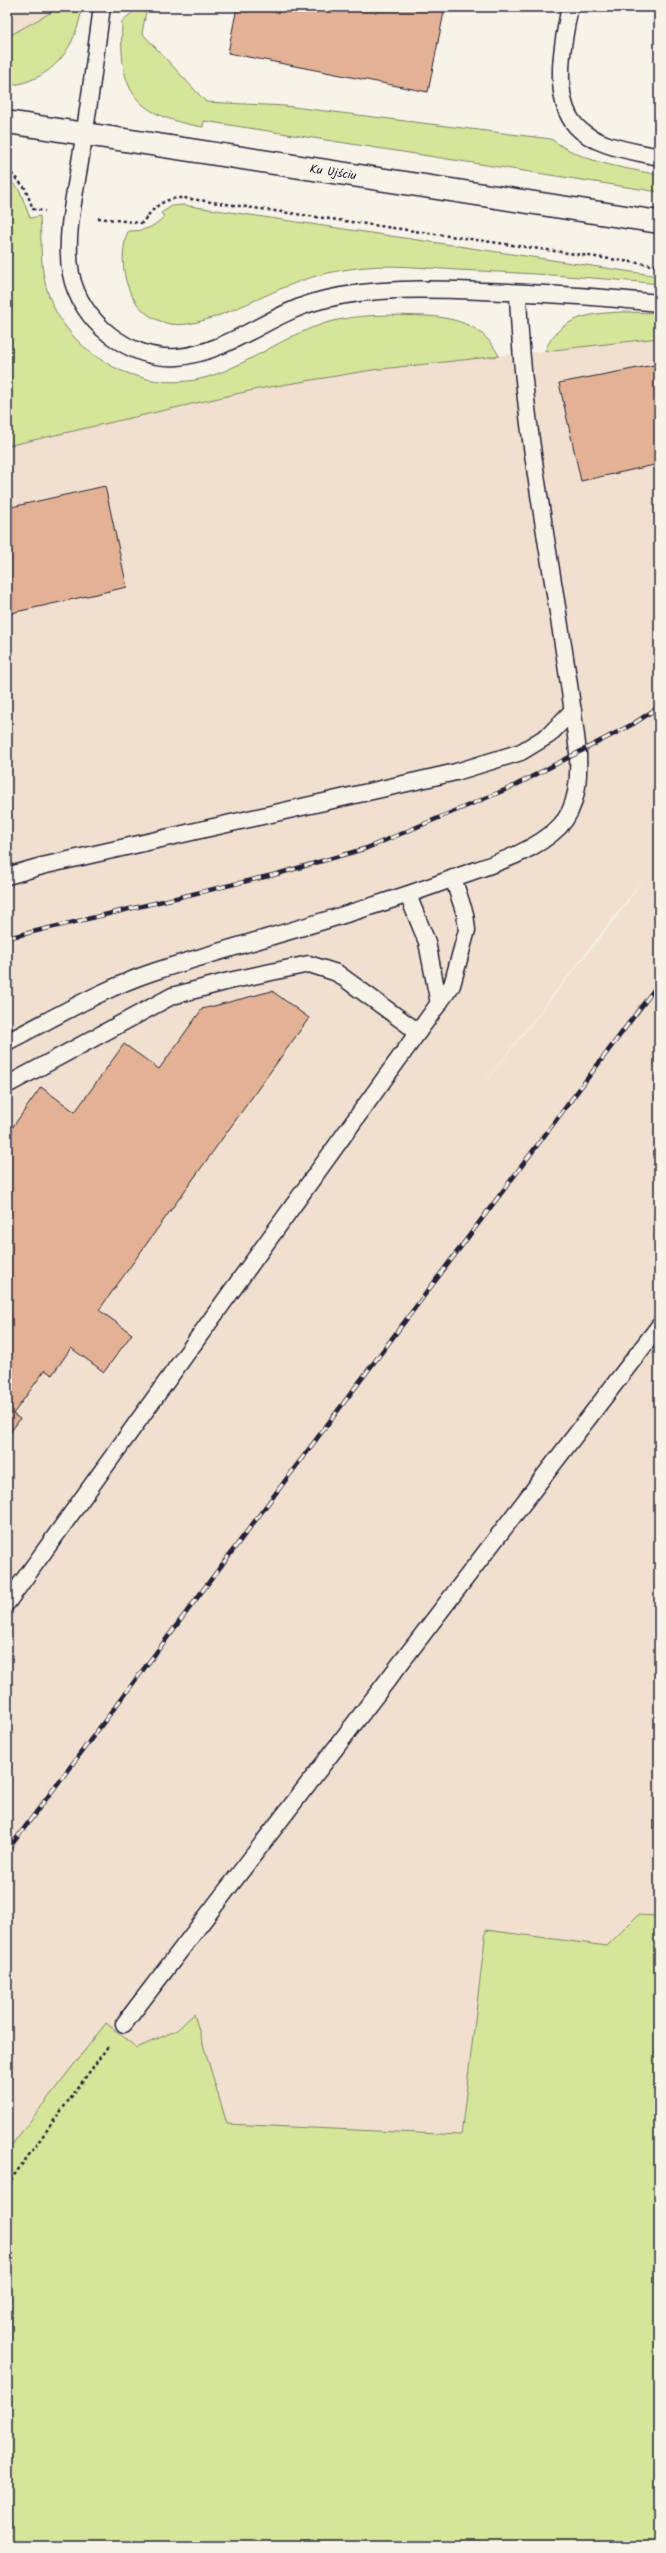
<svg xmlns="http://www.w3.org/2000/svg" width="666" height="2553" font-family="Kalam,sans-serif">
<rect width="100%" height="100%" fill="#f7f3e8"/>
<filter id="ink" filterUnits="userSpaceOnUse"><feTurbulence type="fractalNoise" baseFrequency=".025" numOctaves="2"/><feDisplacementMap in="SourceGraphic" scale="8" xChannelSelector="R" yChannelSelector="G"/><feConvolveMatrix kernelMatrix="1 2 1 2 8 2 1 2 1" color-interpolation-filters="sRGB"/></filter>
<g filter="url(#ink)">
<g fill="#f1e0cf" fill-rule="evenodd">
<polygon points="7,7 61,7 7,37"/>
<path d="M 659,338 L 659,1916 L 638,1915 L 607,1946 L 486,1930 L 461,2135 L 227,2124 L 194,2014 L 177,2030 L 137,2048 L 106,2023 L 7,2151 L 7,446 L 258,389 L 372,370 ZM 646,876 L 625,906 L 457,1118 Z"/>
</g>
<g fill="#d5e69a" stroke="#7c846a">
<path d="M 61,7 L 82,7 C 76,49 52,81 7,86 L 7,37 Z"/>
<path d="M 139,7 L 147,7 L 142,33 L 206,102 L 285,106 L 551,139 C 584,163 620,167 659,175 L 659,192 L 204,121 L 203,127 C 131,115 119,90 122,21 Z"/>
<path d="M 7,177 L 20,191 L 30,218 L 40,216 C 42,244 39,269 49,296 C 72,359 147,397 211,376 C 251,363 285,335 326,323 C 360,313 392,315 427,316 C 458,318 484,326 499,356 L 372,370 L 258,389 L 7,446 Z"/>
<path d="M 183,205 L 659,276 L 659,284 C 592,277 525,273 458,270 C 423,268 385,263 350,269 C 329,272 310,277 290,285 C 261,296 200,330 171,324 C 128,317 115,267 128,231 C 145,231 152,228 164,217 L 161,213 L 172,206 Z"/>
<path d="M 624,312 L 659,313 L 659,338 L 545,351 C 559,316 592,313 624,312 Z"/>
<polygon points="638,1915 659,1916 659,2546 7,2546 7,2151 106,2023 137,2048 177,2030 194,2014 227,2124 461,2135 486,1930 607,1946"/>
</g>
<g fill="#e3b294" stroke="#22223b">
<polygon points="237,7 445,7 428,92 228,53"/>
<polygon points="659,364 659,464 581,481 559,383"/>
<polygon points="105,486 127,587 7,614 7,508"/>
<polygon points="272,991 309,1018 99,1310 132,1334 104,1372 71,1348 52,1375 45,1370 13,1414 20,1419 7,1437 7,1135 41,1087 75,1112 124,1044 159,1069 202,1009"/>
</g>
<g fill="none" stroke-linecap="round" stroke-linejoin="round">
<g stroke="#22223b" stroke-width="19">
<g id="service">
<path d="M 102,7 C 95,57 89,107 81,156 C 75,194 64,237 71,274 C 80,321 129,361 178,357 C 230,352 272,312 322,300 C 373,287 429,289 481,291 C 541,293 600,297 659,303"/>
<path d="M 570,7 C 563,40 551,99 576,126 C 595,147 633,151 659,157"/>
<polyline points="7,876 42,866 456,772 521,752 549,735 573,710"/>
<polyline points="408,895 427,942 439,1004"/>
<path d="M 7,1042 C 54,1018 104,988 153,972 C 253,940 355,915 454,878 C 489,865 532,854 559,827 C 578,808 579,778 578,753 C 561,600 523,448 518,293"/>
<polyline points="7,1085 172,996 229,981 309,964 337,973 418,1032"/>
<polyline points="7,1603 452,985 467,930 465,914 453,878"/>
<polyline points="124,2024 659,1326"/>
</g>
</g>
<g stroke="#22223b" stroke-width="25">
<g id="minor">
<path id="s1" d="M 7,122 L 659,222"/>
</g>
</g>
<g stroke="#22223b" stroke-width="2.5" stroke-dasharray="3 3" stroke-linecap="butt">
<polyline points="7,169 25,188 33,209 45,211"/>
<path d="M 98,218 L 142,223 C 153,208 164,197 184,198 L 659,266"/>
<polyline points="7,2185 109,2045"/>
</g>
<use href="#service" stroke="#f7f3e8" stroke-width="16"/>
<use href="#minor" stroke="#f7f3e8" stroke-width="22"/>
<g stroke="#22223b" stroke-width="4.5">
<g id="rail">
<polyline points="7,938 277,874 367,848 512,787 633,724 659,707"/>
<polyline points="7,1851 659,983"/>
</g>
</g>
<use href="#rail" stroke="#f7f3e8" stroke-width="3" stroke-dasharray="9" stroke-linecap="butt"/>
</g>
</g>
<g text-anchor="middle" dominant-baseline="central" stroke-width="4" stroke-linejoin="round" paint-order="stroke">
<g font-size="12" fill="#22223b" stroke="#f7f3e8">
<text stroke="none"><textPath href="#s1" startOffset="330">Ku Ujściu</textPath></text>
</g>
</g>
<rect width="666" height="2553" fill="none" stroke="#f7f3e8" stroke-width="24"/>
<rect x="12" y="12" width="642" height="2529" fill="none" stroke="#22223b" stroke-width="1.5" filter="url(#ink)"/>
</svg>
